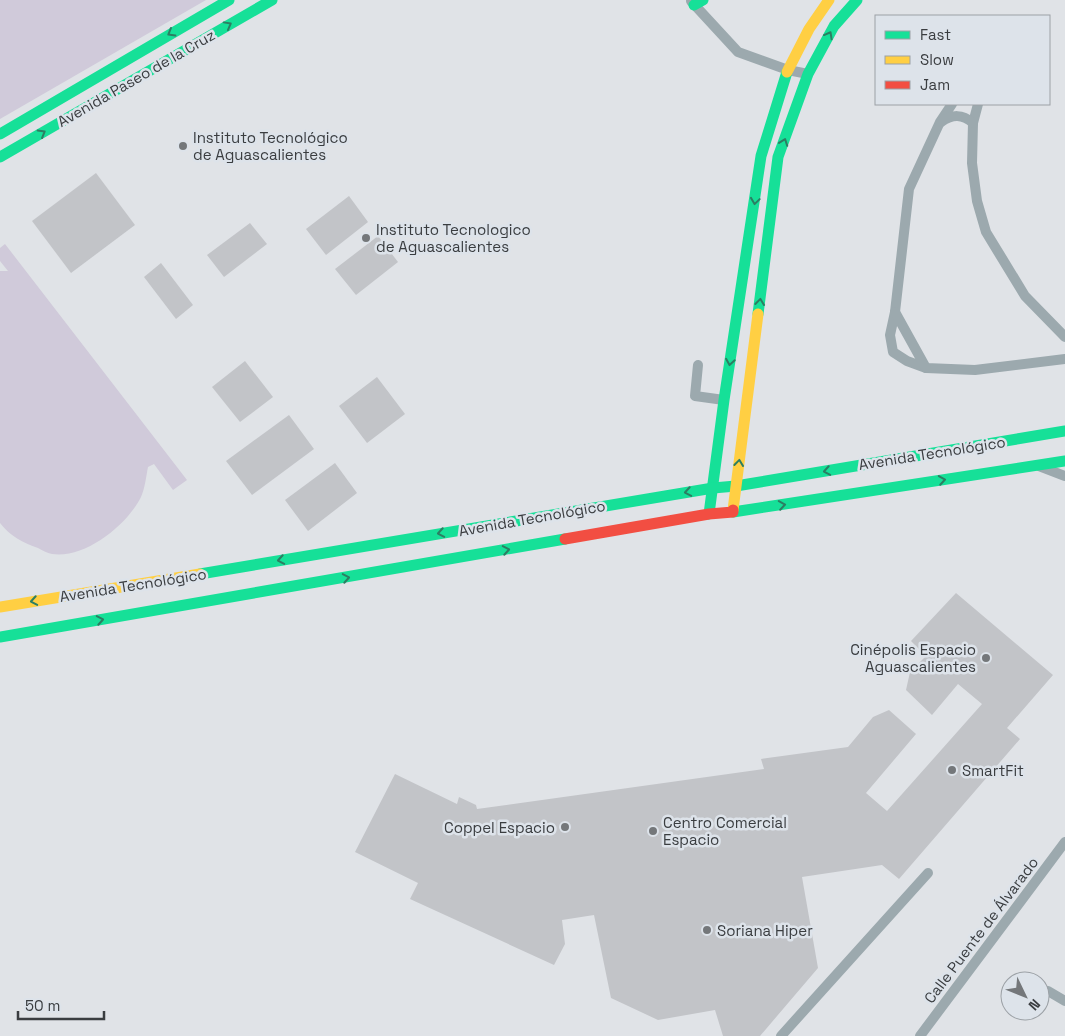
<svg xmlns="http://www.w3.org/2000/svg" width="1065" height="1036" font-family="'Space Grotesk',sans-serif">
<rect width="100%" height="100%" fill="#e0e3e7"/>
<g fill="#d0cada">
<polygon points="0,0 206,0 0,119"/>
<path d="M 5,244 L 187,480 L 173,490 L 154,464 L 148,467 C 146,477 145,488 141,497 C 127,525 85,559 52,554 C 47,553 42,550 38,548 C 23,543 10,536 0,523 L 0,271 L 8,271 L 0,261 L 0,248 Z"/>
</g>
<g fill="#c2c4c8">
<polygon points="96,173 135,225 71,273 32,221"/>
<polygon points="349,196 368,222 326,255 306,229"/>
<polygon points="250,223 267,244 224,277 207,255"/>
<polygon points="378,236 398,262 356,295 335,269"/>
<polygon points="161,263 193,305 176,319 144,277"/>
<polygon points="245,361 273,397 240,422 212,387"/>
<polygon points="377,377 405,414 367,443 339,406"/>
<polygon points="289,415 314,449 252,495 226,461"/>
<polygon points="335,463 357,493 308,531 285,500"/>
<polygon points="956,593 1053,675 1007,728 1020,739 899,879 882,865 802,877 818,968 760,1036 723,1036 715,1010 658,1020 611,998 594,915 562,920 565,944 554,965 410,899 418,883 355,852 395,774 457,804 459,797 476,805 477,809 764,769 761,759 848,747 873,717 889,710 916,734 866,793 887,811 982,704 958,684 932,715 906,690 910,672 926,656 911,641"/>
</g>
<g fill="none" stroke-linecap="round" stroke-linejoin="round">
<g stroke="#9ca9ae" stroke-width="10">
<polyline points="691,1 738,52 788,70 808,74"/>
<polyline points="952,104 940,122 909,189 895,312 890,335 893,352 907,361 926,368 975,370 1065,359"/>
<polyline points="978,104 973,123 972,163 977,201 986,232 1025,296 1065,337"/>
<path d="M 941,122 C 953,114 962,114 973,123"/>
<polyline points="895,312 926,368"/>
<polyline points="698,365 695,396 724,400"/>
<polyline points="1039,466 1065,476"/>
<polyline points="1048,991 1065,1001"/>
<polyline points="781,1036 928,873"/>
<polyline points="920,1036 1065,842"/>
</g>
<g stroke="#16e098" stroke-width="11">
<polyline points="694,5 703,0"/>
<polyline points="0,134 229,0"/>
<polyline points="0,157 272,0"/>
<polyline points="758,314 778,157 808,74 834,26 857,0"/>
<polyline points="736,486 1065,431"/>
<polyline points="733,512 1065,461"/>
<polyline points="709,514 724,400 761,156 787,72"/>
<polyline points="200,574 713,488 736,486"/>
<polyline points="0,637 565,539"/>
</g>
<g stroke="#ffcf43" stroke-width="11">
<polyline points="787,72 809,29 829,0"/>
<polyline points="733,510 758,314"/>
<polyline points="0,607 200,574"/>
</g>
<polyline stroke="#f24e42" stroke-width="11" points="565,539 709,514 733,512 733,510"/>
</g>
<defs><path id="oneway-chevron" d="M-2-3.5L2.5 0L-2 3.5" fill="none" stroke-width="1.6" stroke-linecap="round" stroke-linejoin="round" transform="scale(1.25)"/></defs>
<g stroke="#2c7e63">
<use href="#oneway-chevron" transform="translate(228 25) rotate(-29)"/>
<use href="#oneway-chevron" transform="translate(171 33) rotate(150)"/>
<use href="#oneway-chevron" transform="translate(829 35) rotate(-61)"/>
<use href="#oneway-chevron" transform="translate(42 133) rotate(-30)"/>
<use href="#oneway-chevron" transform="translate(784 142) rotate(-70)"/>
<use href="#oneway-chevron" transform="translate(755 201) rotate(98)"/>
<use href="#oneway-chevron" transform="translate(760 302) rotate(-83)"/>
<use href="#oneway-chevron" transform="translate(730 362) rotate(99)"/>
<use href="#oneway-chevron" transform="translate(739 463) rotate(-83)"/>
<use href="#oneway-chevron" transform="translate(827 471) rotate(170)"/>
<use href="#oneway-chevron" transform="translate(942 480) rotate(-9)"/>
<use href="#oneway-chevron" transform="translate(688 492) rotate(170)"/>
<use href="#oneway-chevron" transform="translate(782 505) rotate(-9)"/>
<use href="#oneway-chevron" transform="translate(441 533) rotate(170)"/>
<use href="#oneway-chevron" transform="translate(506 550) rotate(-10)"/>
<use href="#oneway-chevron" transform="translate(281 560) rotate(170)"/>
<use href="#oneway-chevron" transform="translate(346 578) rotate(-10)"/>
<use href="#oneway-chevron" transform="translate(34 601) rotate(170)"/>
<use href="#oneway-chevron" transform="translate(100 620) rotate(-10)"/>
</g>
<g fill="#74777a" stroke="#dde3ea" stroke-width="2">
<circle cx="183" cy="146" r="5"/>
<circle cx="366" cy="238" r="5"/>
<circle cx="986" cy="658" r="5"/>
<circle cx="952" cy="770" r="5"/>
<circle cx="565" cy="827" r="5"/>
<circle cx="653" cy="831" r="5"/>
<circle cx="707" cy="930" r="5"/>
</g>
<g text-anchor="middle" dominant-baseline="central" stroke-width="5" stroke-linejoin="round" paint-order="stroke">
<g font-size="15" fill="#3a3d40" stroke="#dde3ea">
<text transform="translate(136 78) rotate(-30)">Avenida Paseo de la Cruz</text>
<text transform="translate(932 453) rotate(-9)">Avenida Tecnológico</text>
<text transform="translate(532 518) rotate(-10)">Avenida Tecnológico</text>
<text transform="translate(133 585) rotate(-9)">Avenida Tecnológico</text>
<text transform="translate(981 930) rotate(-53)">Calle Puente de Álvarado</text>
</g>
<g font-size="15" fill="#3a3d40" stroke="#dde3ea" text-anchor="start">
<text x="193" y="137">Instituto Tecnológico<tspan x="193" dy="17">de Aguascalientes</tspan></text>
<text x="376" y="229">Instituto Tecnologico<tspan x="376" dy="17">de Aguascalientes</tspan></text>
<text x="976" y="649" text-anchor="end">Cinépolis Espacio<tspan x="976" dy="17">Aguascalientes</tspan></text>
<text x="962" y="770">SmartFit</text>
<text x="663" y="822">Centro Comercial<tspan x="663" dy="17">Espacio</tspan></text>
<text x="555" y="827" text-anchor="end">Coppel Espacio</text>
<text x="717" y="930">Soriana Hiper</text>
</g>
</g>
<rect x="875" y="15" width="175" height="90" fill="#dde3ea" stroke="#9ca1a6"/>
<rect x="885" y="31" width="25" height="8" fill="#16e098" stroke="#9ca1a6"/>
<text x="920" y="40" font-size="15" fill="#3a3d40">Fast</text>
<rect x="885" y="56" width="25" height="8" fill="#ffcf43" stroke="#9ca1a6"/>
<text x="920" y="65" font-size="15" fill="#3a3d40">Slow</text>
<rect x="885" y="81" width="25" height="8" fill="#f24e42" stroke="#9ca1a6"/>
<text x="920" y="90" font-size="15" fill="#3a3d40">Jam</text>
<g transform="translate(1025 996) rotate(133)"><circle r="24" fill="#dde3ea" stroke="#9ca1a6"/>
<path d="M0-4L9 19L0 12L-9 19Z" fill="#74777a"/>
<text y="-8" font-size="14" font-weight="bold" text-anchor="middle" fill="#3a3d40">N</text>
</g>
<path d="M18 1011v8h86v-8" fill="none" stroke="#3a3d40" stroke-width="2.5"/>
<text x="25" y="1011" font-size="15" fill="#3a3d40" stroke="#dde3ea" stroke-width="4" paint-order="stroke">50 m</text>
</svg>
